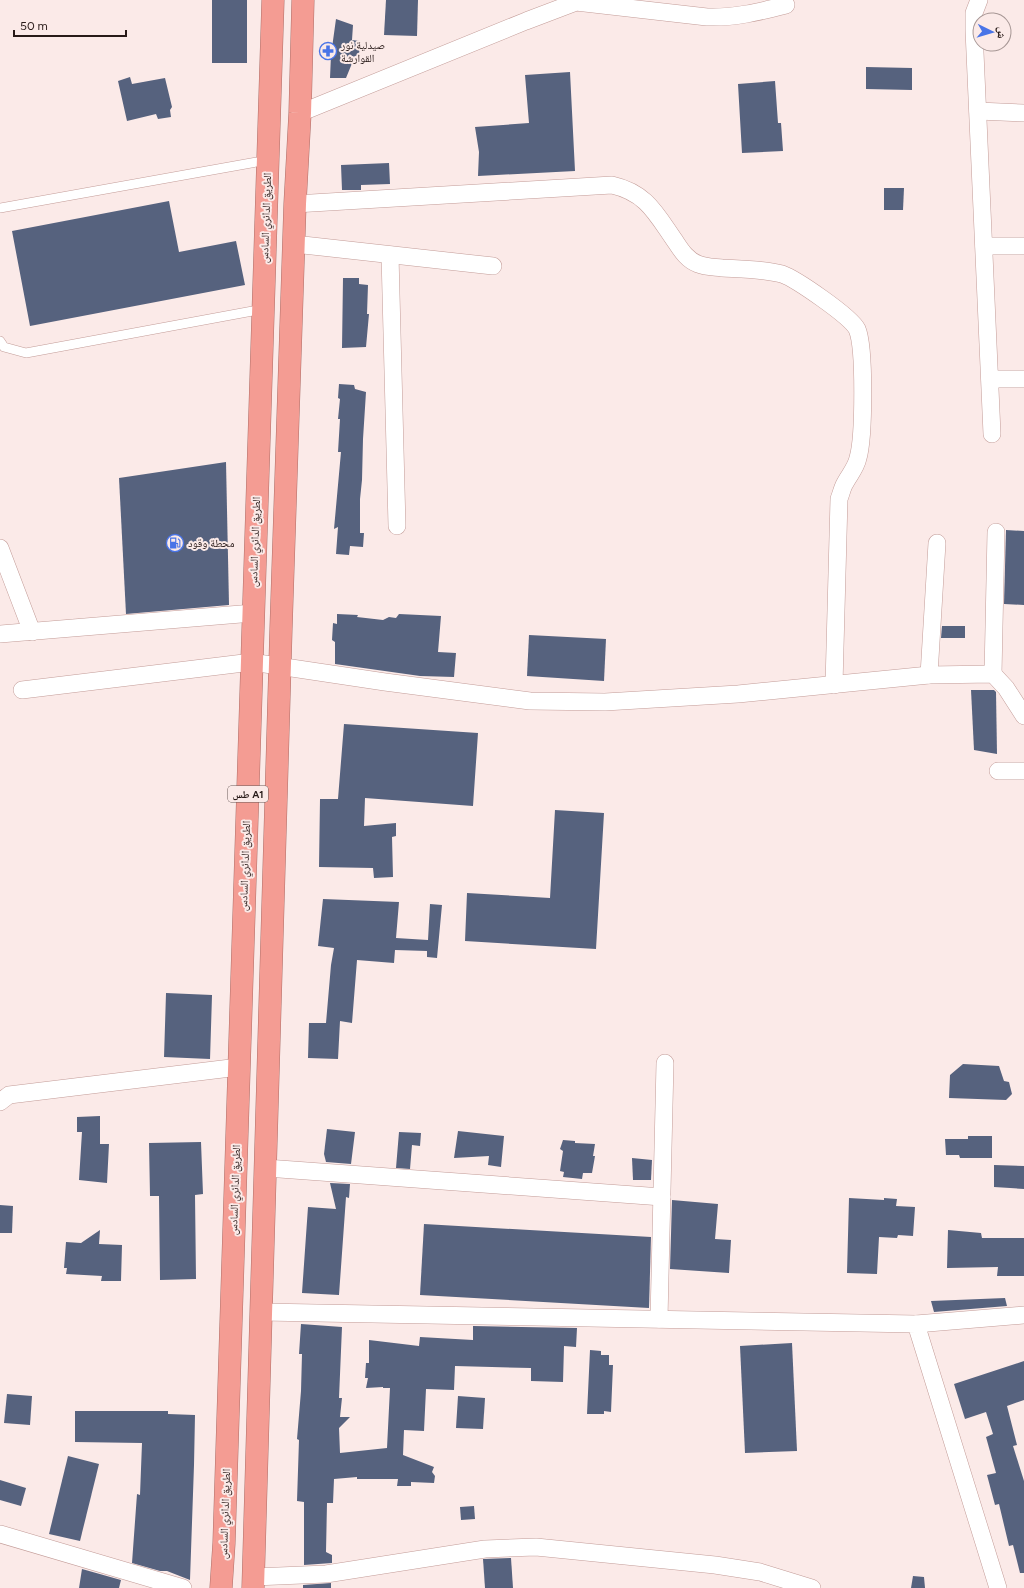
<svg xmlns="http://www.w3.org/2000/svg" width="1024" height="1588" font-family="Figtree,'Noto Naskh Arabic',sans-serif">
<rect width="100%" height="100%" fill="#fbeae8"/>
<g fill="#56627e">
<rect x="212" y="0" width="35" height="63"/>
<polygon points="386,0 418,0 417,36 384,35"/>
<polygon points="336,19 353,25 352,40 360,41 359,56 355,56 346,78 330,78 331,55"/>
<polygon points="866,67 912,68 912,90 866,89"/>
<polygon points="570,72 575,171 478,176 479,152 475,127 529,123 525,75"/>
<polygon points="130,77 132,84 165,78 172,107 170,110 171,117 158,119 156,114 127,121 118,81"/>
<polygon points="775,81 778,123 781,123 783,151 742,153 738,84"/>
<polygon points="389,163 390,184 361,185 361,190 342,190 341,165"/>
<polygon points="884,188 904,188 903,210 884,210"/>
<polygon points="169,201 179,252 236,241 245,285 30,326 12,231"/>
<polygon points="343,278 359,278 359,284 368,285 367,314 369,314 366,347 342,348"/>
<polygon points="339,384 354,385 355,389 366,392 363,439 362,480 360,499 360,533 364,533 363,547 350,546 349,555 336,554 338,527 334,529 341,452 338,452 340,419 338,419 340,399 338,398"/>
<polygon points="226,462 229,605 126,614 119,478"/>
<polygon points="1006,530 1024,531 1024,605 1004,604"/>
<polygon points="337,614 358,615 357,617 383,620 389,617 396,618 399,614 441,616 438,652 456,653 454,677 420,676 335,664 335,642 332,640 333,623 337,624"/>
<polygon points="942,626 965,626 965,638 941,638"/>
<polygon points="529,635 606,639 604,681 527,676"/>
<polygon points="971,690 994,690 996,692 997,754 974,750"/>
<polygon points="344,724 478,733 473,806 365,798 364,826 396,823 396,836 392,837 393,877 374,878 373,868 319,867 320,799 338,799"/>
<polygon points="555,810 604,813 596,949 465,941 467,893 550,898"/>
<polygon points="323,899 399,902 396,938 428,940 430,904 442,905 437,958 427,957 427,951 395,950 394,963 357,960 352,1023 340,1021 338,1059 308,1058 309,1023 326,1023 331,965 334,948 318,946"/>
<polygon points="166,993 212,995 210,1059 164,1057"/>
<polygon points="963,1064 999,1066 1004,1081 1009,1082 1012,1094 1006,1100 949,1098 950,1075"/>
<polygon points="100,1116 100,1144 109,1144 107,1183 79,1180 82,1132 77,1132 77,1117"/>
<polygon points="327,1129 355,1132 351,1164 326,1162 324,1154"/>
<polygon points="458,1131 504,1136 501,1167 488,1165 489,1156 454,1158"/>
<polygon points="399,1132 421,1133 420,1146 412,1145 410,1169 396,1168"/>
<polygon points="968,1136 992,1136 992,1158 960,1158 959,1155 946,1155 945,1139 968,1139"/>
<polygon points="563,1140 575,1141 575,1143 595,1144 593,1156 595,1156 592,1173 583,1173 582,1179 563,1177 564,1172 560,1171 563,1151 560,1149"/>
<polygon points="201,1142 203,1194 195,1195 196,1279 160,1280 159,1196 150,1196 149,1143"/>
<polygon points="632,1158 652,1160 651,1180 633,1180"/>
<polygon points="994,1165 1024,1166 1024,1189 994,1187"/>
<polygon points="330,1183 350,1184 349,1198 346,1197 339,1295 302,1293 308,1207 336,1209"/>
<polygon points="849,1198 884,1200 884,1198 897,1199 896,1206 915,1207 913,1236 898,1235 897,1238 879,1237 877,1274 847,1273"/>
<polygon points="672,1200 718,1204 715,1239 731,1240 729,1273 670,1269"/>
<polygon points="0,1205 13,1206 12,1233 0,1233"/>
<polygon points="424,1224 651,1237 649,1308 420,1295"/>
<polygon points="100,1230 99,1244 122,1245 121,1281 101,1281 102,1276 66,1274 67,1268 64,1268 66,1242 81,1243"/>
<polygon points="948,1230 981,1233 982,1238 1024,1238 1024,1276 997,1276 998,1267 947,1268"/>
<polygon points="1005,1298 1007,1306 934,1312 931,1301"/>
<polygon points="301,1324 342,1327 339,1398 342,1398 340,1417 350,1417 339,1428 340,1453 387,1448 390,1388 383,1388 383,1387 366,1388 368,1378 365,1378 366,1363 369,1363 369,1340 419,1346 420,1337 473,1340 473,1326 577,1328 576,1347 564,1346 563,1382 531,1381 531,1368 455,1366 454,1390 426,1389 424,1431 404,1430 403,1455 434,1467 432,1472 435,1476 434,1483 411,1482 411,1486 397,1486 398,1479 357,1479 357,1477 334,1479 333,1503 327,1503 326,1552 332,1555 332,1563 304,1565 304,1502 297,1501 299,1440 297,1439 301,1391 302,1354 299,1354"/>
<polygon points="792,1343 797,1451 745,1453 740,1346"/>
<polygon points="590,1350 601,1351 601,1355 609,1355 609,1365 613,1365 611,1412 604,1411 604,1414 587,1414"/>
<polygon points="1024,1361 1024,1400 1007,1406 1017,1445 1013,1446 1024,1481 1024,1573 1020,1573 1013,1545 1009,1546 999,1504 995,1505 987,1475 996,1473 986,1437 993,1434 986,1412 965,1419 954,1384"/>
<polygon points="7,1394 32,1396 30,1425 4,1423"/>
<polygon points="458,1396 485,1398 483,1429 456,1428"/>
<polygon points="75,1411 168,1411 168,1414 195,1415 194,1465 190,1580 167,1571 160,1571 132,1563 137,1494 140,1495 142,1443 75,1442"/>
<polygon points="68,1456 99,1464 80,1541 49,1534"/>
<polygon points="0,1480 26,1488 21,1506 0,1500"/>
<polygon points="474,1506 475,1519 461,1520 460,1507"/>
<polygon points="511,1558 513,1588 485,1588 483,1559"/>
<polygon points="82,1569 121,1580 119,1588 79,1588"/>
<polygon points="913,1576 924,1577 925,1588 911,1588"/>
<polygon points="331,1583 331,1588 303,1588 303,1585"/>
</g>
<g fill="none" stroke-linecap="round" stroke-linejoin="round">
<g stroke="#c39c98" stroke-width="10">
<g id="lane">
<polyline points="0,208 268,160"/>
<polyline points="0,341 4,347 26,353 263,309"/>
</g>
</g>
<g stroke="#c39c98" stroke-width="18">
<g id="street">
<polyline points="979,0 974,13 974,30 992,434"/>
<polyline points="978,111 1024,113"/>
<path d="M 300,113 L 526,21 L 576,2 L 707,17 C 734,18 759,12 786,5"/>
<path d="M 295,204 L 612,185 C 647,193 656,214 675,241 C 681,250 687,260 698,264 C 705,267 714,267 722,268 C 741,269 763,269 782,274 C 796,279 850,316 857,329 C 865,347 864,437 858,458 C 856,468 849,475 844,485 C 842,489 841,494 839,499 L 834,685"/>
<polyline points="294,244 493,266"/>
<polyline points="984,246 1024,246"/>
<polyline points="390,255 397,526"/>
<polyline points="990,379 1024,379"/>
<polyline points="0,548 32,632"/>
<polyline points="0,634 253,613"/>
<polyline points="993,674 996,532"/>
<polyline points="929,675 937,543"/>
<polyline points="22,690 252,662 385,682 530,701 605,702 738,694 929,675 993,674 1006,688 1024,716"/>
<polyline points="998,771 1024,771"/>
<polyline points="0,1102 9,1095 239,1067"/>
<polyline points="266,1168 662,1197"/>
<polyline points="262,1312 916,1324 998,1588"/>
<polyline points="659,1319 665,1063"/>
<polyline points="916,1324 1024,1315"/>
<polyline points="0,1534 183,1588"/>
<polyline points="254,1577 326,1574 485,1549 536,1547 715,1565 760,1572 812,1588"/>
</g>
</g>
<g stroke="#ad6e68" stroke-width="23">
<g id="highway">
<polyline points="221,1588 224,1543 273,0"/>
<polyline points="253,1588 281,629 295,204 300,113 303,0"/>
</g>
</g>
<use href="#lane" stroke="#fff" stroke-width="9"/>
<use href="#street" stroke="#fff" stroke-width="17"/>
<use href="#highway" stroke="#f49c93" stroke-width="22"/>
</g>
<defs>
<g id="pharmacy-ring" transform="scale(0.9)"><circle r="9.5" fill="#fbeae8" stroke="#4974e7" stroke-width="1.5"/><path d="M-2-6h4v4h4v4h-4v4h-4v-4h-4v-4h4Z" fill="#4974e7"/></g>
<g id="fuel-ring" transform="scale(0.9)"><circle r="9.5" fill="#fbeae8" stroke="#4974e7" stroke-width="1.5"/><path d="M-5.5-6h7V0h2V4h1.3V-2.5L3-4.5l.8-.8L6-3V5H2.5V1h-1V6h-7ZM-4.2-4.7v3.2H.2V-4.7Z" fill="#4974e7"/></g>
</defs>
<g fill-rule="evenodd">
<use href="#pharmacy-ring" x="328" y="51"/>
<use href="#fuel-ring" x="175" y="543"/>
</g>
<g text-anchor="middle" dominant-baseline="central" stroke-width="4" stroke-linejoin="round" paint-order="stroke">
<rect fill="#fbeae8" stroke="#675856" stroke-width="1" x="228" y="786" width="40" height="16" rx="3"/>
<g font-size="10" font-weight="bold" fill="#281a18">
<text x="248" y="794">طس A1</text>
</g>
<g font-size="11" fill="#281a18" stroke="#fbeae8" text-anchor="start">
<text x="341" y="45">صيدلية نور<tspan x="341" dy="13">القوارشة</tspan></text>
<text x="188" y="543">محطة وقود</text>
</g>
<g font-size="11" fill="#281a18" stroke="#fbeae8">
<text transform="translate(266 218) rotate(-88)">الطريق الدائري السادس</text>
<text transform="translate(255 542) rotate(-88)">الطريق الدائري السادس</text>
<text transform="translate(245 866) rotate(-88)">الطريق الدائري السادس</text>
<text transform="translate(235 1190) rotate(-88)">الطريق الدائري السادس</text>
<text transform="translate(225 1514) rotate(-88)">الطريق الدائري السادس</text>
</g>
</g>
<g transform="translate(992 32) rotate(95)"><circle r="19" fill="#fbeae8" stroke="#a79795"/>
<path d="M0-3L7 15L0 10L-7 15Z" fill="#4974e7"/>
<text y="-6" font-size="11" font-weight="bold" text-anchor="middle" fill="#281a18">ش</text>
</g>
<path d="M14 30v6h112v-6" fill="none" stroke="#281a18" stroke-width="2"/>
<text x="20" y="30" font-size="12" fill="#281a18" stroke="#fbeae8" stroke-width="3" paint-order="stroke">50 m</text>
</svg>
